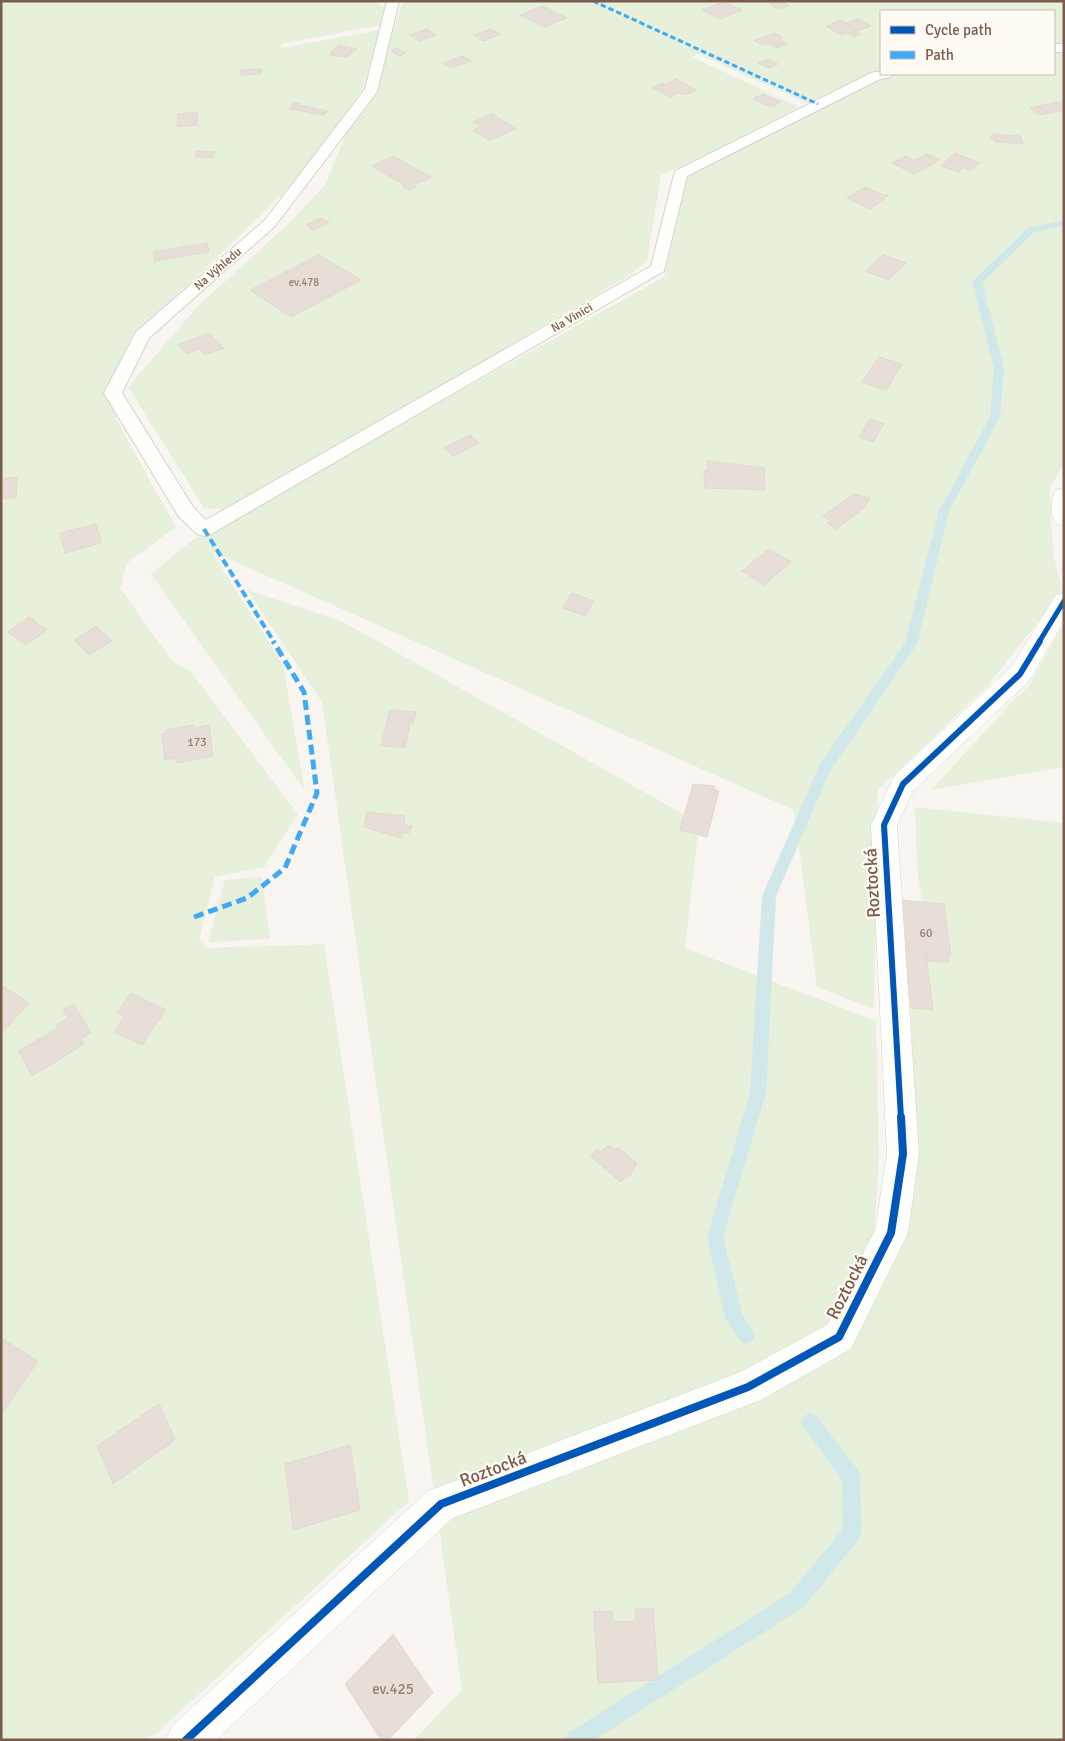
<svg xmlns="http://www.w3.org/2000/svg" width="1065" height="1741" font-family="Signika,sans-serif">
<rect width="100%" height="100%" fill="#f9f5f0"/>
<g fill="#e7f0db">
<polygon points="1,1 374,1 385,9 381,25 281,44 281,48 380,30 363,88 305,172 217,258 133,334 105,393 123,432 176,527 127,563 120,588 172,661 190,671 298,814 264,867 215,877 199,940 207,948 324,944 409,1501 158,1732 144,1740 1,1740"/>
<polygon points="408,1 1064,1 1064,43 1054,44 1054,11 881,11 881,72 863,77 806,103 699,54 692,57 799,107 737,140 661,175 647,261 630,275 228,510 204,508 128,387 197,307 287,225 325,185 349,127 375,85 402,4"/>
<polygon points="1054,50 1064,50 1064,463 1050,488 1053,554 1062,588 1039,621 987,686 878,790 874,1009 817,987 794,810 211,551 283,665 305,791 151,574 190,542 664,277 686,180 711,157 827,103 882,74 1054,74"/>
<polygon points="247,590 343,622 699,823 685,948 876,1021 879,1157 874,1237 918,1156 910,1007 932,1009 928,961 949,962 948,955 952,955 944,904 922,902 917,867 915,807 1064,823 1064,1740 414,1740 462,1690 322,702"/>
<polygon points="1064,623 1064,767 931,790 1012,702 1029,686"/>
<polygon points="262,877 270,939 208,942 225,880"/>
</g>
<g fill="none" stroke-linecap="round" stroke-linejoin="round">
<g fill="#d0e8ea" fill-rule="evenodd">
<polygon points="1064,220 1064,226 1034,232 982,283 1004,368 1000,417 949,511 917,644 830,771 776,896 766,1093 723,1237 742,1314 755,1335 752,1341 746,1344 740,1341 725,1318 707,1237 750,1093 762,896 820,764 905,643 939,511 990,417 994,368 972,282 1028,228"/>
<polygon points="810,1413 816,1416 858,1470 860,1477 861,1532 859,1539 804,1607 594,1740 565,1740 568,1733 790,1593 843,1529 842,1480 804,1428 801,1422 804,1416"/>
</g>
</g>
<g fill="#e6ded7" stroke="#e2d8d2">
<polygon points="766,1 784,1 782,2 789,6 778,9"/>
<polygon points="723,2 742,10 720,19 702,10"/>
<polygon points="542,6 567,18 545,27 520,15"/>
<polygon points="859,19 871,26 856,31 846,23"/>
<polygon points="842,20 856,31 861,34 854,37 848,33 842,35 826,26"/>
<polygon points="427,29 436,35 419,41 410,35"/>
<polygon points="491,29 501,34 483,41 474,35"/>
<polygon points="774,33 783,38 779,39 787,44 777,48 768,43 763,45 754,41"/>
<polygon points="339,45 357,49 346,57 330,55 333,53 330,53"/>
<polygon points="397,48 406,53 399,56 391,51"/>
<polygon points="463,56 471,61 451,68 443,63"/>
<polygon points="767,59 778,64 769,68 758,63"/>
<polygon points="256,69 262,70 261,74 240,75 241,70"/>
<polygon points="676,79 696,90 685,95 679,93 671,97 653,88 662,83 665,85"/>
<polygon points="763,94 781,102 771,107 753,99"/>
<polygon points="1058,102 1064,106 1064,110 1039,115 1030,108"/>
<polygon points="294,103 300,104 298,105 328,111 324,115 289,109"/>
<polygon points="197,112 197,125 177,127 178,114"/>
<polygon points="492,114 516,129 489,140 473,130 481,127 473,122"/>
<polygon points="993,134 1021,136 1023,144 995,142 994,139 991,139 990,137 994,137"/>
<polygon points="197,151 215,152 213,157 195,157"/>
<polygon points="955,153 980,163 969,171 964,168 958,172 941,166"/>
<polygon points="927,154 940,160 914,174 892,163 906,156 913,160 910,161 912,162"/>
<polygon points="393,156 431,177 414,185 416,187 409,190 402,186 405,185 372,166"/>
<polygon points="865,187 884,195 889,195 870,209 847,198"/>
<polygon points="321,218 329,222 314,230 306,225"/>
<polygon points="207,243 209,252 155,261 153,252"/>
<polygon points="319,255 361,280 291,317 250,290"/>
<polygon points="883,255 906,263 888,280 866,271"/>
<polygon points="209,333 224,348 205,355 200,349 187,354 178,345"/>
<polygon points="879,357 902,364 886,390 862,382"/>
<polygon points="870,419 884,424 873,442 859,437"/>
<polygon points="470,435 479,443 453,456 444,448"/>
<polygon points="707,461 764,468 765,490 705,488 704,471 708,471"/>
<polygon points="17,477 16,497 1,499 1,479"/>
<polygon points="854,494 870,498 863,509 836,529 827,523 830,520 823,516"/>
<polygon points="96,524 101,543 65,553 60,533"/>
<polygon points="769,549 791,562 764,585 742,571"/>
<polygon points="572,593 594,601 585,616 562,608"/>
<polygon points="29,617 47,630 26,645 8,632"/>
<polygon points="96,626 112,641 89,655 74,640"/>
<polygon points="390,710 416,712 413,724 410,724 405,748 381,746"/>
<polygon points="194,725 194,728 209,725 213,756 177,763 176,758 165,760 162,734 166,733 166,730"/>
<polygon points="693,784 715,786 714,789 719,791 707,837 680,830"/>
<polygon points="367,812 405,816 404,825 412,826 409,833 402,833 402,838 364,827"/>
<polygon points="899,900 944,904 951,955 948,955 949,962 927,961 926,953 905,951"/>
<polygon points="905,951 926,953 933,1010 911,1008"/>
<polygon points="1,985 29,1003 1,1034"/>
<polygon points="131,993 166,1010 142,1045 114,1032 124,1017 117,1013"/>
<polygon points="74,1004 91,1033 81,1039 84,1044 32,1076 19,1051 58,1028 56,1025 68,1018 63,1010"/>
<polygon points="608,1145 615,1150 618,1148 637,1163 629,1177 627,1175 621,1182 591,1157 597,1149 601,1152"/>
<polygon points="1,1338 38,1361 1,1415"/>
<polygon points="159,1404 175,1440 113,1484 97,1446"/>
<polygon points="350,1445 360,1510 293,1530 285,1464"/>
<polygon points="635,1609 653,1609 658,1680 598,1683 594,1612 612,1611 613,1622 636,1621"/>
<polygon points="393,1634 433,1693 388,1740 381,1740 345,1684"/>
</g>
<g fill="none" stroke-linecap="round" stroke-linejoin="round">
<g stroke="#d7d1cb" stroke-width="2">
<g id="lane">
<polygon points="387,1 399,1 377,92 275,226 149,338 122,393 193,507 206,520 651,266 675,171 871,73 881,71 881,74 892,74 890,77 880,79 687,176 664,271 211,534 204,536 197,534 179,517 104,393 136,332 265,220 365,89"/>
<rect x="1054" y="44" width="10" height="8"/>
</g>
</g>
<g stroke="#d7d1cb" stroke-width="1">
<g id="street">
<polygon points="403,1 394,6 387,2 388,1"/>
<path d="M 1064,488 L 1064,526 L 1056,524 C 1050,514 1050,500 1056,490 Z"/>
<polygon points="1064,593 1064,621 1029,681 913,791 897,825 919,1154 908,1233 851,1349 761,1400 453,1518 216,1740 166,1740 172,1726 428,1491 738,1373 827,1325 875,1230 887,1154 871,825 894,776 1011,667 1056,595"/>
</g>
</g>
<use href="#lane" fill="#fefefd" fill-rule="evenodd"/>
<use href="#street" fill="#fefefd" fill-rule="evenodd"/>
<polyline stroke="#3fa9f5" stroke-width="3" stroke-dasharray="5.5 3" stroke-linecap="butt" points="593,1 818,104"/>
<polyline stroke="#3fa9f5" stroke-width="4" stroke-dasharray="8 4" stroke-linecap="butt" points="204,529 274,642"/>
<polyline stroke="#3fa9f5" stroke-width="5" stroke-dasharray="10 5" stroke-linecap="butt" points="194,917 247,898 285,868 317,793 304,692 273,641"/>
<g stroke="#fffaf3" stroke-width="8">
<polyline id="cycleway-far2" points="1039,642 1064,601"/>
</g>
<g stroke="#fffaf3" stroke-width="9">
<polyline id="cycleway-far1" points="901,1118 884,825 903,784 1020,674 1040,641"/>
</g>
<g stroke="#fffaf3" stroke-width="11">
<polyline id="cycleway" points="186,1740 441,1504 748,1387 839,1337 891,1233 903,1154 901,1117"/>
</g>
<use href="#cycleway-far2" stroke="#0057b8" stroke-width="5"/>
<use href="#cycleway-far1" stroke="#0057b8" stroke-width="6"/>
<use href="#cycleway" stroke="#0057b8" stroke-width="8"/>
</g>
<g text-anchor="middle" dominant-baseline="central" stroke-width="4.5" stroke-linejoin="round" paint-order="stroke">
<g font-size="11" fill="#977e72">
<text x="304" y="282">ev.478</text>
</g>
<g font-size="12" fill="#7a5c4d" stroke="#fffaf3">
<text transform="translate(218 269) rotate(-41)">Na Výhledu</text>
<text transform="translate(572 318) rotate(-30)">Na Vinici</text>
</g>
<g font-size="12" fill="#977e72">
<text x="197" y="742">173</text>
<text x="926" y="933">60</text>
</g>
<g font-size="15" fill="#977e72">
<text x="393" y="1689">ev.425</text>
</g>
<g font-size="18" fill="#7a5c4d" stroke="#fffaf3">
<text transform="translate(872 883) rotate(-93)">Roztocká</text>
<text transform="translate(847 1287) rotate(-63)">Roztocká</text>
<text transform="translate(493 1469) rotate(-21)">Roztocká</text>
</g>
</g>
<rect width="1065" height="1741" fill="none" stroke="#7a5c4d" stroke-width="5"/>
<rect x="880" y="10" width="175" height="65" fill="#fffaf3" stroke="#cabbb1"/>
<rect x="890" y="26" width="25" height="8" fill="#0057b8" stroke="#cabbb1"/>
<text x="925" y="35" font-size="15" fill="#7a5c4d">Cycle path</text>
<rect x="890" y="51" width="25" height="8" fill="#3fa9f5" stroke="#cabbb1"/>
<text x="925" y="60" font-size="15" fill="#7a5c4d">Path</text>
</svg>
